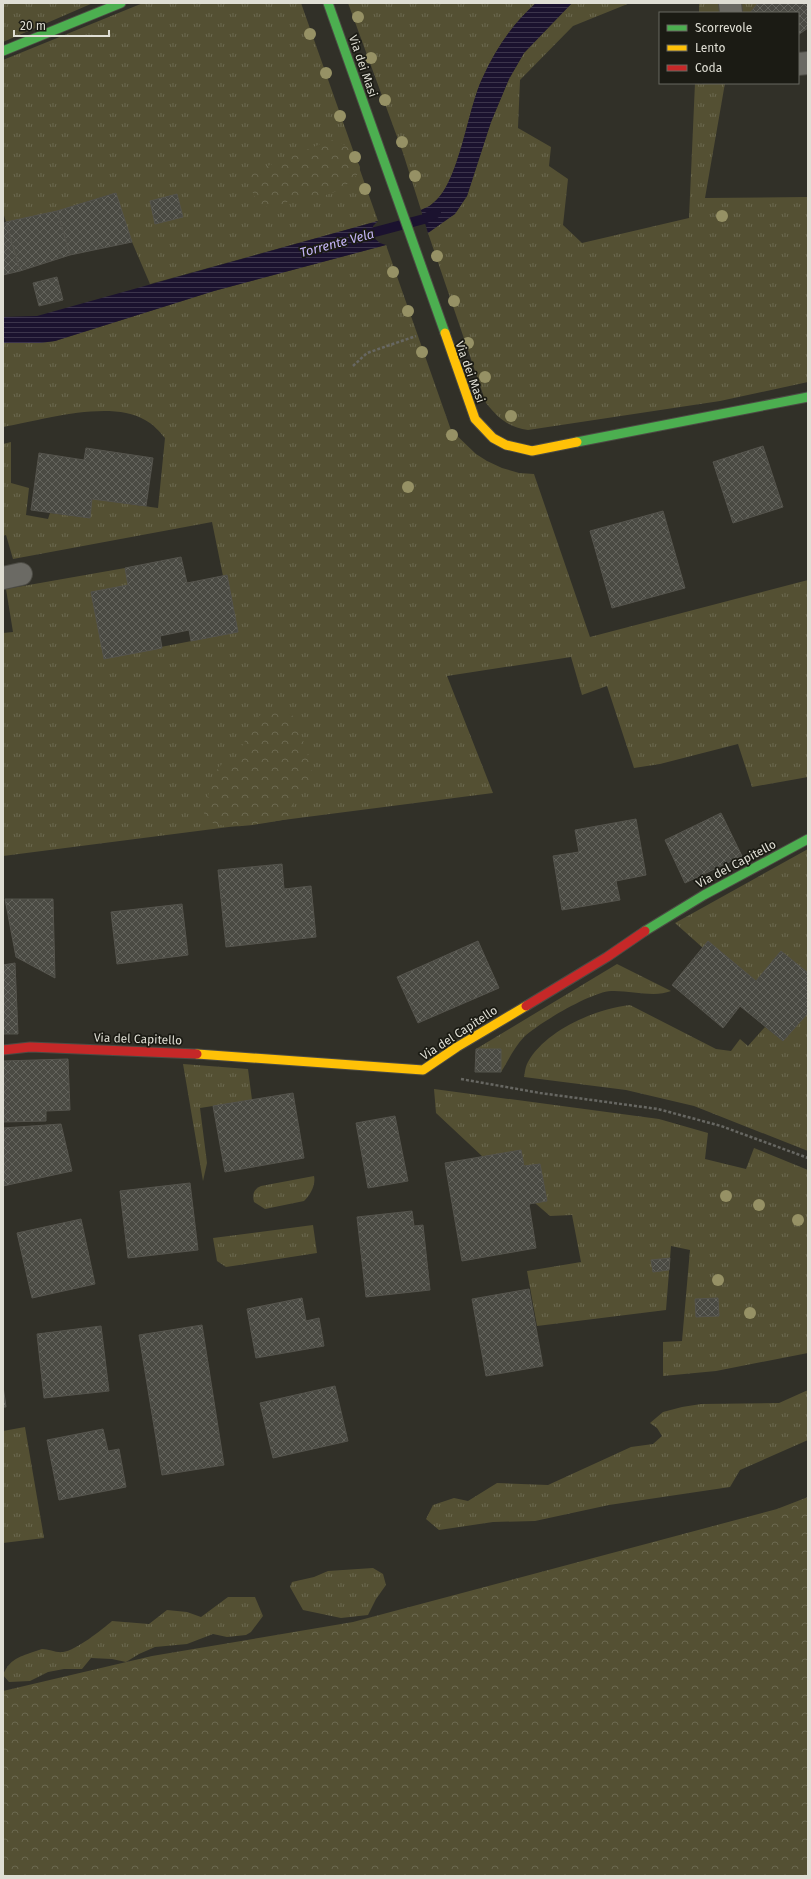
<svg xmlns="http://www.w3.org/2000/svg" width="811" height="1879" font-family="'Fira Sans',sans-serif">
<defs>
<pattern id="grass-tufts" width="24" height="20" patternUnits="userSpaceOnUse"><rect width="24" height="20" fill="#545033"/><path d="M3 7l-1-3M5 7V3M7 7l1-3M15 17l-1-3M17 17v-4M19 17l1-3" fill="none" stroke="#6c6950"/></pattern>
<pattern id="forest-crowns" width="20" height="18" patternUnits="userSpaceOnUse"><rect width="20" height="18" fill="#545033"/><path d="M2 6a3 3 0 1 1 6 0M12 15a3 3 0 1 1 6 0" fill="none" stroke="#6c6950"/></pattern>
<pattern id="water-rules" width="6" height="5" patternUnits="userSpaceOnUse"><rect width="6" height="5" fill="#1b122f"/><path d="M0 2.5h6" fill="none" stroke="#3c344c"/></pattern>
<pattern id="building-cross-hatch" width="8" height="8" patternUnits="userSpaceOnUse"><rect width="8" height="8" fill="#4a4a43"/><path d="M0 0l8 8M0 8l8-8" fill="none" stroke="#64645d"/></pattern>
</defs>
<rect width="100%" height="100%" fill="#313028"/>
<g fill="url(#grass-tufts)">
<polygon points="3,3 93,3 3,42"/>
<polygon points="143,3 301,3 378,221 150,284 132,242 115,193 57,211 6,222 3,212 3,60"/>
<path d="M 348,3 L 536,3 C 512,24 495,50 482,79 C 467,111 459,185 432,204 C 429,207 424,208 421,210 L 403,153 Z"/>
<path d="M 572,3 L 630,3 L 573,26 L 520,80 L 518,128 L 551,147 L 549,166 L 568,179 L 563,225 L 582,243 L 689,218 L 695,83 L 725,83 L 705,198 L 808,197 L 808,382 L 720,401 L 528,430 C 508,427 498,418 486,403 L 428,233 L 457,211 L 467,196 L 491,122 L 509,79 L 524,53 Z"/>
<polygon points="699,3 720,3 721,13 699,13"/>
<polygon points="736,3 758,3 750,13 738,13"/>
<path d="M 386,245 L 451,430 L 476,454 L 487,461 L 502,468 L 519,473 L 534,474 L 590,637 L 808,580 L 808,777 L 752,787 L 738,744 L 660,764 L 634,768 L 607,686 L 582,695 L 571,657 L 447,676 L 493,793 L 3,856 L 3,633 L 13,632 L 6,589 L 125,568 L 128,585 L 91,592 L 104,658 L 238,632 L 227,575 L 223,576 L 212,522 L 13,559 L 6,535 L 3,536 L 3,444 L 11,442 L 11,483 L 29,488 L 26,515 L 48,519 L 50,513 L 89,518 L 92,499 L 158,508 L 165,438 C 159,431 153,424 145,420 C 110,399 42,420 3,427 L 3,343 L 40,343 L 55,341 L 214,291 Z"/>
<polygon points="808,849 808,973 781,951 756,981 708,941 703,948 675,923"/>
<path d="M 617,964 L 671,991 C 654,998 630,990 611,991 C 591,992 539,1023 524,1037 C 515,1046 508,1061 501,1072 L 501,1049 L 476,1049 Z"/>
<path d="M 630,1005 L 716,1049 L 731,1051 L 740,1039 L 748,1046 L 765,1027 L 783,1041 L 808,1013 L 808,1151 L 694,1106 L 626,1090 L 524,1077 C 525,1073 525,1067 528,1062 C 546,1030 595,1009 630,1005 Z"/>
<polygon points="183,1064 248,1069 252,1100 200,1108 207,1163 203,1181"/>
<polygon points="434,1089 659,1119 708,1133 705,1159 746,1169 754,1148 808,1170 808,1353 716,1371 663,1376 663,1342 682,1341 690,1250 671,1246 666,1310 537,1326 527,1271 581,1262 572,1215 550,1216 535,1203 547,1201 540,1164 524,1166 483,1157 436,1113"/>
<path d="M 314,1176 C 316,1185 310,1195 304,1201 L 265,1209 L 254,1202 C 252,1194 254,1189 261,1186 Z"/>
<polygon points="313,1225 317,1253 226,1267 217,1261 213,1238"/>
<polygon points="808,1390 808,1440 740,1470 730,1487 609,1505 535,1521 493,1522 439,1530 426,1519 433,1505 454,1498 468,1501 497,1483 548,1485 631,1447 653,1444 662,1436 657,1428 650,1423 663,1412 682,1407 701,1404 779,1403"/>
<polygon points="25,1427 44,1538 3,1543 3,1431"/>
<polygon points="373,1568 383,1574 386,1585 376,1599 368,1615 341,1618 303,1610 290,1587 292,1582 314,1577 328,1571"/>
<path d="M 228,1597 L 255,1597 L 263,1616 L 251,1632 L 246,1635 L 227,1637 L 213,1634 L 187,1644 L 155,1647 L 139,1654 L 126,1662 L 112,1659 L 91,1658 L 82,1669 L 64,1669 L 48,1672 L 30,1681 L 9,1682 L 3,1675 C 9,1661 16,1658 30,1653 C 34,1652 38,1650 42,1649 C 49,1649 56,1653 63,1652 C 75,1651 103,1629 112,1621 L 149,1624 L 167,1610 L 187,1612 L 201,1617 Z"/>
</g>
<g fill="url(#forest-crowns)">
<path d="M 330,140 C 342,142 348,145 354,156 C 356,159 359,164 360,167 C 360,172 357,175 354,178 C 338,195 315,200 292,198 C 289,200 285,204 282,205 C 260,215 247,192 251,173 Z"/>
<path d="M 285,709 L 296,719 L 312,768 L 311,778 L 294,801 L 288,819 C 268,822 225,833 208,820 C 205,818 204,813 203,809 C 210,798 212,768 224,763 C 227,762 233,763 237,762 L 242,746 L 260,715 Z"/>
<polygon points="808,1497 808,1876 3,1876 3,1691 152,1656 353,1622 777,1509"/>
</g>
<g fill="url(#water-rules)">
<path d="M 536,3 L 572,3 L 524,53 L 509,79 L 491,122 L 467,196 L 455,214 L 428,233 L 421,210 C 424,208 429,207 432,204 C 459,185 467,111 482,79 C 495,50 512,24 536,3 Z"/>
<polygon points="378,221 373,226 373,237 380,243 386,245 214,291 55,341 40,343 3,343 3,317 37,316"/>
</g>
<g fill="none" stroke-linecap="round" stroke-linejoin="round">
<polyline stroke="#1b122f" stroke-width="10" points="360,236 424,219 436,213"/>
</g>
<g fill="url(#building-cross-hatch)" stroke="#55544d">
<polygon points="758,3 808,3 808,28 798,35 798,13 750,13"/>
<polygon points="116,193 132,242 70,255 57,211"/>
<polygon points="177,194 183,217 155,224 150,201"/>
<polygon points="57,211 70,255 20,271 6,222"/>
<polygon points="6,222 20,271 3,275 3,224"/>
<polygon points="57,277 63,300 39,306 33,283"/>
<polygon points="763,446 783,507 733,523 713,462"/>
<polygon points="86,448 153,458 146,506 92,499 90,518 31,510 39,453 84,460"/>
<polygon points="663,511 685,588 612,608 590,531"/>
<polygon points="181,557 187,583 227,575 238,632 191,641 189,630 160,636 162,648 104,659 91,592 128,585 125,568"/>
<polygon points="721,813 742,856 685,883 665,840"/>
<polygon points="636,819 646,875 616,881 620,900 562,910 553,856 579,852 575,830"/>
<polygon points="282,864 284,889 311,886 316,937 226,947 218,870"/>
<polygon points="5,899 53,899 55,978 16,957"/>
<polygon points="182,904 188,955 117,964 111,912"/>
<polygon points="478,941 499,988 418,1023 397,977"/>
<polygon points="708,941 756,981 781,951 808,973 808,1013 783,1041 740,1006 723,1028 672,985"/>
<polygon points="15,963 18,1034 3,1034 3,965"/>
<polygon points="476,1049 501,1049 501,1072 475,1072"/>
<polygon points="68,1059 70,1110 46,1111 46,1121 3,1122 3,1061"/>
<polygon points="293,1093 304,1158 225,1172 213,1106"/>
<polygon points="395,1116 408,1181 368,1188 356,1123"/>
<polygon points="61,1124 72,1171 3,1186 3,1128"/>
<polygon points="521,1150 524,1166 540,1164 547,1201 529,1204 536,1248 462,1261 445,1163"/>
<polygon points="190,1183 198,1250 128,1258 120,1191"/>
<polygon points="412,1211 414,1226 423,1225 430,1290 366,1297 357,1217"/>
<polygon points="81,1219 95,1284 32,1298 17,1233"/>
<polygon points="670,1258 669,1270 653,1272 651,1260"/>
<polygon points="529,1289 543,1366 486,1376 472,1299"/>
<polygon points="302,1298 306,1321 319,1318 324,1346 256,1358 247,1309"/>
<polygon points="718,1298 719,1316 696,1317 695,1299"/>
<polygon points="202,1325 224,1465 162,1475 139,1335"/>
<polygon points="101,1326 109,1391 44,1398 37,1334"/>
<polygon points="3,1386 6,1407 3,1407"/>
<polygon points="335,1386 348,1441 273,1458 260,1403"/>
<polygon points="103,1429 108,1451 119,1449 126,1487 59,1500 47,1440"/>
</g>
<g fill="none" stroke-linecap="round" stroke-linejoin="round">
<g stroke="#4c4b44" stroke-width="24">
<g id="street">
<polyline points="730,3 731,13"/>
<polyline points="798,64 808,63"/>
<polyline points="3,578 21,574"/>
</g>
</g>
<g stroke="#4c4b44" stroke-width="11">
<g id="fast">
<polyline points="328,3 445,333"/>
<polyline points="3,51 121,3"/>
<polyline points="577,442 808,397"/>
<polyline points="645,931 704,895 808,839"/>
</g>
</g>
<g stroke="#4c4b44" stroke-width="11">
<g id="slow">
<polyline points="445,333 475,419 493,438 506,445 532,451 577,442"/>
<polyline points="197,1054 423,1070 457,1047 526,1006"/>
</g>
</g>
<g stroke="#4c4b44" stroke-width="11">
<g id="jam">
<polyline points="526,1006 607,957 645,931"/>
<polyline points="3,1050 30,1047 197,1054"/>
</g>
</g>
<g stroke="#676762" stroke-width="2.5" stroke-dasharray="3 2" stroke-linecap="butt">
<polyline points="353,366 367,353 416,336"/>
<polyline points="461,1079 540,1093 658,1109 721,1126 808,1158"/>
</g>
<use href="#street" stroke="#6b6a64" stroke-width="22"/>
<use href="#fast" stroke="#4caf50" stroke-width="9"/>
<use href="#slow" stroke="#ffc107" stroke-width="9"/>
<use href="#jam" stroke="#c62828" stroke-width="9"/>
</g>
<g fill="#969165">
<circle cx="358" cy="17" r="6"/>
<circle cx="310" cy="34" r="6"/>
<circle cx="371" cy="58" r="6"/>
<circle cx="326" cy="73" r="6"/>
<circle cx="385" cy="100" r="6"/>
<circle cx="340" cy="116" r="6"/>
<circle cx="402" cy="142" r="6"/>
<circle cx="355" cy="157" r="6"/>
<circle cx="415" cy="176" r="6"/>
<circle cx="365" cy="189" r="6"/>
<circle cx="722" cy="216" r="6"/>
<circle cx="437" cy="256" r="6"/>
<circle cx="393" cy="272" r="6"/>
<circle cx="454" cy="301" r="6"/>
<circle cx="408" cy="311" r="6"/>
<circle cx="468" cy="343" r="6"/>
<circle cx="422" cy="352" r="6"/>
<circle cx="485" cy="377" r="6"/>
<circle cx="511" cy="416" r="6"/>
<circle cx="452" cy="435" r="6"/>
<circle cx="408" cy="487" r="6"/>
<circle cx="726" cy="1196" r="6"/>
<circle cx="759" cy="1205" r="6"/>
<circle cx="798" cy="1220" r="6"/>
<circle cx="718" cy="1280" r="6"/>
<circle cx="750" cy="1313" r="6"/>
</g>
<g text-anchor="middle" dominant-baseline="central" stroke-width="3.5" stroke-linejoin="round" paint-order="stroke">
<g font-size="12" fill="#dfded4" stroke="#1b1b14">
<text transform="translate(363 66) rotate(71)">Via dei Masi</text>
<text transform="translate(470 372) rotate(70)">Via dei Masi</text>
<text transform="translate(736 864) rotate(-28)">Via del Capitello</text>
<text transform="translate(459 1033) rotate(-33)">Via del Capitello</text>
<text transform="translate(138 1039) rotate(2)">Via del Capitello</text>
</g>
<g font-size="13" font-style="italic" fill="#c3b4f6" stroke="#1b1b14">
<text transform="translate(337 243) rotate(-15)">Torrente Vela</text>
</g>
</g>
<rect width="811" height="1879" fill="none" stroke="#dfded4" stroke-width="8"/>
<rect x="659" y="12" width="140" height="72" fill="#1b1b14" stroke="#696961"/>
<rect x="667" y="25" width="20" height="6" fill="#4caf50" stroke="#696961"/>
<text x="695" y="32" font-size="12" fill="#dfded4">Scorrevole</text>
<rect x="667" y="45" width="20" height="6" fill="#ffc107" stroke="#696961"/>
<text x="695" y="52" font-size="12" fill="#dfded4">Lento</text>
<rect x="667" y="65" width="20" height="6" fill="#c62828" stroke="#696961"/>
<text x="695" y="72" font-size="12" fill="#dfded4">Coda</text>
<path d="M14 30v6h95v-6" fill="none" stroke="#dfded4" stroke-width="2"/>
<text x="20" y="30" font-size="12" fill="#dfded4" stroke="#1b1b14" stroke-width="3" paint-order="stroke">20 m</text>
</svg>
